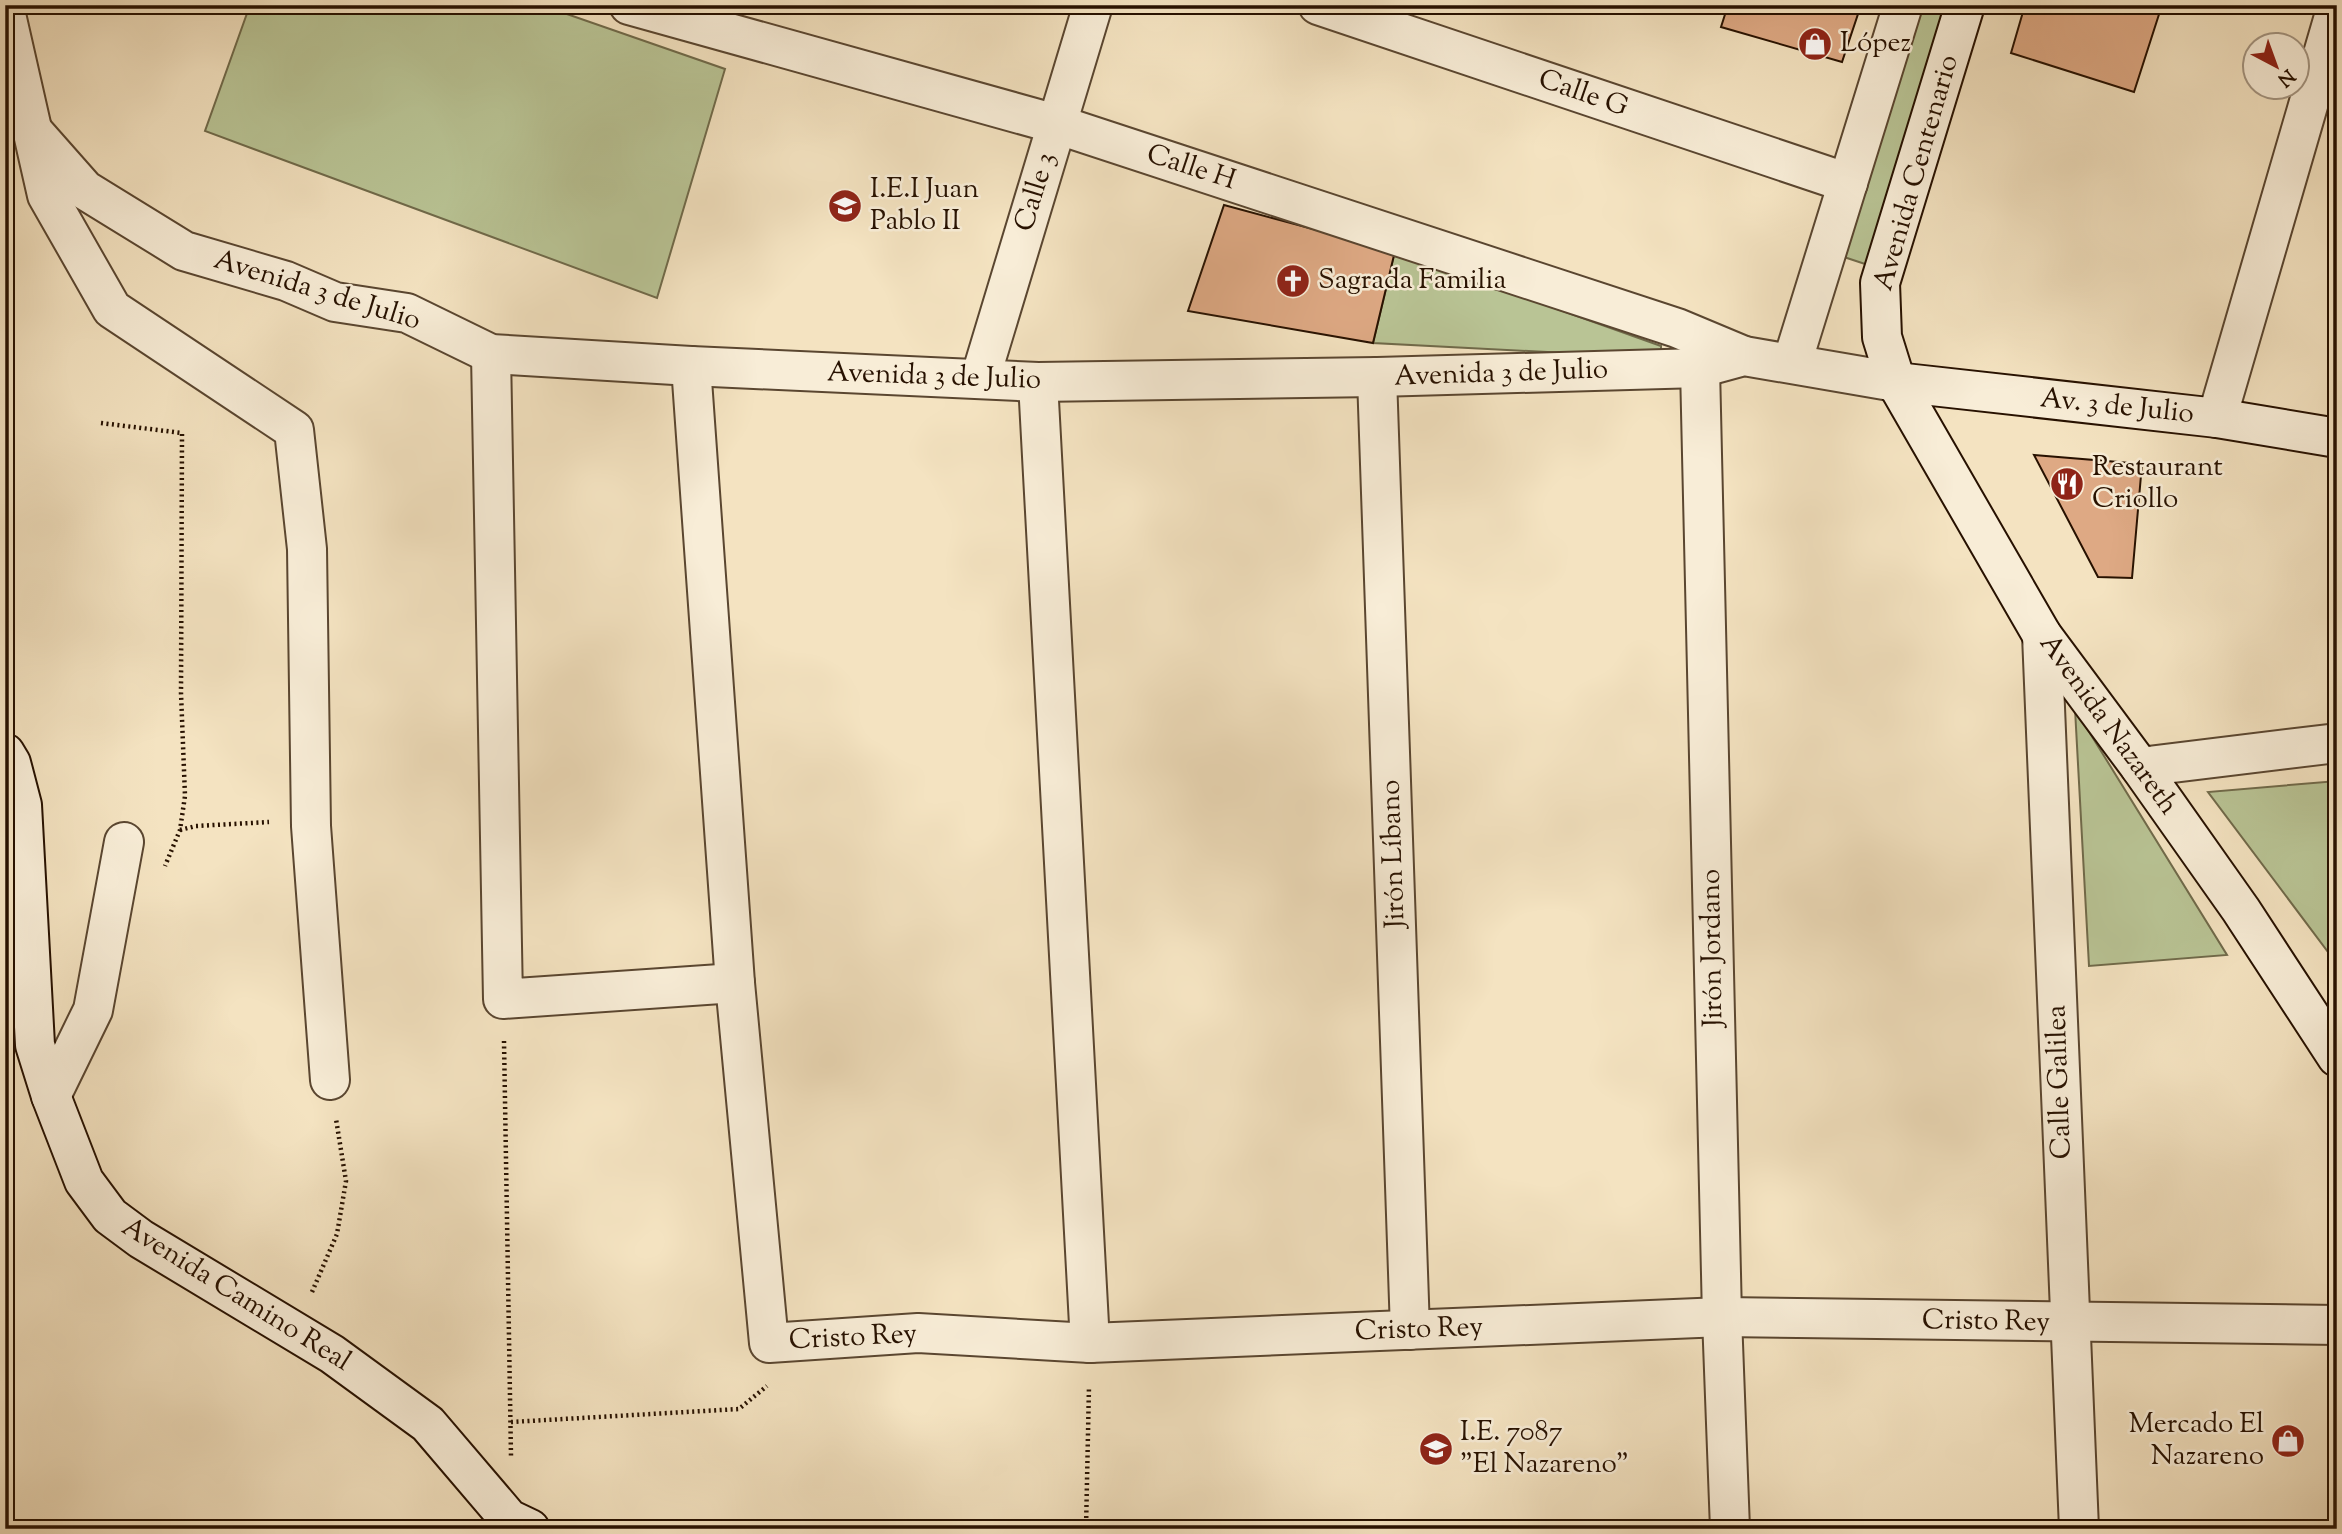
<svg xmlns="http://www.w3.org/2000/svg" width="2342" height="1534" font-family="'Sorts Mill Goudy',serif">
<rect width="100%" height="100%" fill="#f4e3c1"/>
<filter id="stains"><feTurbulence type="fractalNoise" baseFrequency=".00286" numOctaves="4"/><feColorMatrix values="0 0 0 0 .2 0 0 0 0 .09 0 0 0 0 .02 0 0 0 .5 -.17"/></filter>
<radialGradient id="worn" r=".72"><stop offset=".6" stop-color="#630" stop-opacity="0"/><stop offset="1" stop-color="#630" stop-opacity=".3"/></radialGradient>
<g fill="#b9c495" stroke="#706a4a" stroke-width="2">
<polygon points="250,5 541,5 725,69 657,298 205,131"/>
<polygon points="1917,5 1950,5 1871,266 1841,256"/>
<polygon points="1395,251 1661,346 1661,358 1373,343"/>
<polygon points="2075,709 2227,955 2089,966"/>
<polygon points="2337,781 2337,964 2208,792"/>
</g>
<g fill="#dea984" stroke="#271100" stroke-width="2">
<polygon points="1728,5 1861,5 1842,62 1721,27"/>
<polygon points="2025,5 2162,5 2134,92 2011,53"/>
<polygon points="1224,205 1395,251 1373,343 1188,311"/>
<polygon points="2034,455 2142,464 2132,578 2098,577"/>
</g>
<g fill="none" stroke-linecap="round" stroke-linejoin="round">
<g stroke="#5a4630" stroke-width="42">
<g id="street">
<polyline points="629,5 1056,124 1677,328 1744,356"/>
<polyline points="1318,5 1848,183"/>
<polyline points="5,10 47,195 112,309 294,430 307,549 311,826 330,1080"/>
<polyline points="32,130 85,190 184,251 286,281 335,302 407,313 491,354 691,366 1038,382 1377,377 1700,368 1744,356 1896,382"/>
<polyline points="491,354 503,999 735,983"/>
<polyline points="1792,363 1903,5"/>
<polyline points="691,366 735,983 769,1343 918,1333 1090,1343 1722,1317 2337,1325"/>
<polyline points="1700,368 1722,1317 1730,1529"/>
<polyline points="1377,377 1410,1330"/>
<polyline points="980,379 1093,5"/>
<polyline points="1038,382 1090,1343"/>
<polyline points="2217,418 2337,6"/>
<polyline points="2042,635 2079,1529"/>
<polyline points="2140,767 2337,743"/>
<polyline points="51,1096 93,1010 124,842"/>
</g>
</g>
<g stroke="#271100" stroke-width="42">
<g id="secondary">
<polyline points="1965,5 1880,283 1882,337 1896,382 2042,635 2140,767 2241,910 2337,1057"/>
<polyline points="1896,382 2217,418 2337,438"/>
<polyline points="5,753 11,763 22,805 35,1045 51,1096 84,1181 110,1216 141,1239 332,1354 428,1424 509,1519 530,1529"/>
</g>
</g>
<g stroke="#271100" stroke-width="4.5" stroke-dasharray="2 3.5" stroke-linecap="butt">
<polyline points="101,423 182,433 181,693 185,796 180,830 165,866"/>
<polyline points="180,830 196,826 269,822"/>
<polyline points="504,1041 511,1456"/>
<polyline points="312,1292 337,1234 346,1181 336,1119"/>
<polyline points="511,1422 739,1409 767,1386"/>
<polyline points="1086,1529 1089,1386"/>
</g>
<use href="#street" stroke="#f8edd7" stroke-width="38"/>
<use href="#secondary" stroke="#f8edd7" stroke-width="38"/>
</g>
<defs>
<g id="shop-disc" transform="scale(1.75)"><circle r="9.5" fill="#8f2418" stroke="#f8edd7"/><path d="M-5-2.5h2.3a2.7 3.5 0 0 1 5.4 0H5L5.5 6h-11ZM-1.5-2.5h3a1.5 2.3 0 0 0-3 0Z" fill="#fff"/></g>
<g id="school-disc" transform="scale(1.75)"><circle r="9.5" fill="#8f2418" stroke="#f8edd7"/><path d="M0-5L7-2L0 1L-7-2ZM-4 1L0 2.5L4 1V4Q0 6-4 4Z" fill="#fff"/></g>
<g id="church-disc" transform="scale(1.75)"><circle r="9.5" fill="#8f2418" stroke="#f8edd7"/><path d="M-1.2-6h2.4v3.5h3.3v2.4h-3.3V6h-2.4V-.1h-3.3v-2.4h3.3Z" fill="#fff"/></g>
<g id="restaurant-disc" transform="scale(1.75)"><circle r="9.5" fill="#8f2418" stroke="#f8edd7"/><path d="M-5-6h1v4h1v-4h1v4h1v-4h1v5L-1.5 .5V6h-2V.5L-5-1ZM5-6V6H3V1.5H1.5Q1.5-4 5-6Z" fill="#fff"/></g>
</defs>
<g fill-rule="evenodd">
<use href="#shop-disc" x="1815" y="44"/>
<use href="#school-disc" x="845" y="206"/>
<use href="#church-disc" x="1293" y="281"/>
<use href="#restaurant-disc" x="2067" y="484"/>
<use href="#shop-disc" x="2288" y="1441"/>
<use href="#school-disc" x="1436" y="1449"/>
</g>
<g text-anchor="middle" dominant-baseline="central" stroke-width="5" stroke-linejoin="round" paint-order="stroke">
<g font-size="28" fill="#271100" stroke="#f8edd7" text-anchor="start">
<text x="1840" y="44">López</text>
<text x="870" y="190">I.E.I Juan<tspan x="870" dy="32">Pablo II</tspan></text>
<text x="1318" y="281">Sagrada Familia</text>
<text x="2092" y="468">Restaurant<tspan x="2092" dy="32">Criollo</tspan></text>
<text x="2264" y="1425" text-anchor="end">Mercado El<tspan x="2264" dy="32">Nazareno</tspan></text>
<text x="1460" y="1433">I.E. 7087<tspan x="1460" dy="32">"El Nazareno"</tspan></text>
</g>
<g font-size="28" fill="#271100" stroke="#f8edd7">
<text transform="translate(1583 94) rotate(19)">Calle G</text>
<text transform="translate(1191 168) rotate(18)">Calle H</text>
<text transform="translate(1917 173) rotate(-74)">Avenida Centenario</text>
<text transform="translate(1036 192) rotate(-73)">Calle 3</text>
<text transform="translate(317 291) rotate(17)">Avenida 3 de Julio</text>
<text transform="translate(1501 374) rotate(-2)">Avenida 3 de Julio</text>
<text transform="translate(934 377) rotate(2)">Avenida 3 de Julio</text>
<text transform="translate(2117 407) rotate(6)">Av. 3 de Julio</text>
<text transform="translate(2108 725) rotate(54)">Avenida Nazareth</text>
<text transform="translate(1394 854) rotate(-92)">Jirón Líbano</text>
<text transform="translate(1713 948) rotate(-91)">Jirón Jordano</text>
<text transform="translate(2060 1082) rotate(-92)">Calle Galilea</text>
<text transform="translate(236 1295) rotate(32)">Avenida Camino Real</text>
<text transform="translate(1986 1322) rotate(1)">Cristo Rey</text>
<text transform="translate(1419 1330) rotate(-2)">Cristo Rey</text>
<text transform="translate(853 1338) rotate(-3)">Cristo Rey</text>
</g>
</g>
<rect width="2342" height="1534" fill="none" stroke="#f4e3c1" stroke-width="28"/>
<rect x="7" y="7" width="2328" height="1520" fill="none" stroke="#271100" stroke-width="3.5"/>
<rect x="14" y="14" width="2314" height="1506" fill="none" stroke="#271100" stroke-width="2"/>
<g transform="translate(2276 66) rotate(139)"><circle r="33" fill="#f8edd7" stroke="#a49581" stroke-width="2"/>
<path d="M0-5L12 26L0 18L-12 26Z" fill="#8f2418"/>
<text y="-10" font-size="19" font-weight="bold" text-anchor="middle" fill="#271100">N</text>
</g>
<rect width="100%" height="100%" filter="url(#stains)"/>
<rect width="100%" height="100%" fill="url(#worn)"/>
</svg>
